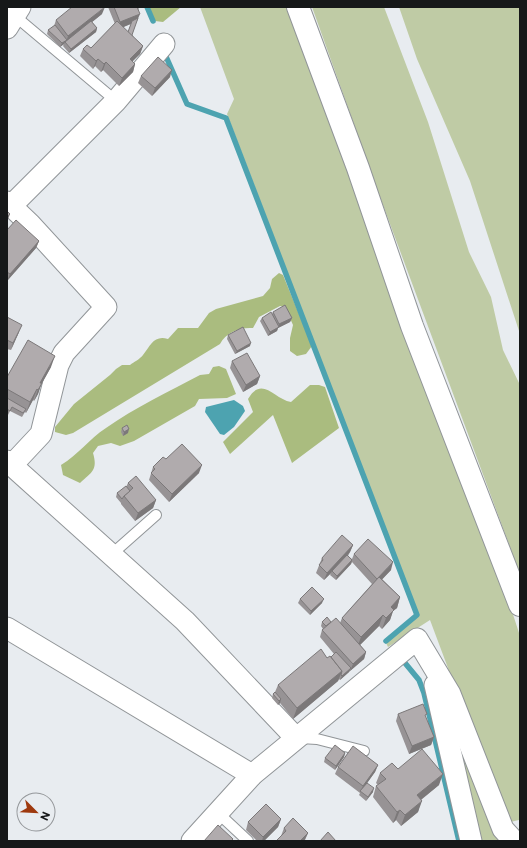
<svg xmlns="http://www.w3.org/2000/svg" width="527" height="848" font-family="Commissioner,sans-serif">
<rect width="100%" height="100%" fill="#e8ecf0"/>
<g fill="#bfcba5">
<polygon points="200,7 287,7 507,596 520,636 520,826 519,820 506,823 430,620 388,647 386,643 418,615 227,114 234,99"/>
<polygon points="312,7 384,7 428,122 469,252 491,297 503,350 520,385 520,574 380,197"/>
<polygon points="399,7 520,7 520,334 470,181 417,59"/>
<polygon points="445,697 501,841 478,841"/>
</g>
<g fill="#aabc7f">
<polygon points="149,7 181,7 163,22 155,21"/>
<path d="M 279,273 L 283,275 L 312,346 L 306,354 L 297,356 L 290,351 L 290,338 L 293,325 L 285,307 L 280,306 L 259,317 L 253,328 C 240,327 226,332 220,344 L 73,433 L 66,435 L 55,432 L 55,427 L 74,404 L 110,375 L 116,369 L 122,365 L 130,365 C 134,362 140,359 143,355 C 151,345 154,335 168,339 L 178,328 L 198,328 L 209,313 L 216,309 L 263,296 L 270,288 L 272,279 Z"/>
<path d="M 219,366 L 226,369 L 236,394 L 227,398 L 199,399 L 195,406 L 134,441 L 120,446 L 111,443 L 98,446 L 93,453 C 98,470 92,472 80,483 L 63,475 L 61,465 C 78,455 89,439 106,428 C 134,408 170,391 200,375 L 209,374 L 213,367 Z"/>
<path d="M 310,385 L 319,385 L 325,387 L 339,428 L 292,463 L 273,415 L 230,454 L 223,442 L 253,412 L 248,399 C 262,375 274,399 291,402 Z"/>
</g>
<polygon fill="#4da3b0" points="234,400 243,406 245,411 234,427 224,435 220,434 205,412 206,407"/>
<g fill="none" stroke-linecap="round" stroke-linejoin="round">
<g stroke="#4da3b0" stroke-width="5.5">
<polyline points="147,7 153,21"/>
<polyline points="164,52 187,104 226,118 417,615 386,641"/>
<polyline points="405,663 419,680 424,693 459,841"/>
</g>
<g stroke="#919598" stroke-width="12">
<g id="lane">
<polyline points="15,16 116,101"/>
<polyline points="112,554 156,515"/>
<polyline points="300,738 317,739 364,751"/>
<polyline points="218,813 248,841"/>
</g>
</g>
<g stroke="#919598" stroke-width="23">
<g id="street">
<polyline points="7,28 20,7"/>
<polyline points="7,202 30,224 106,307 64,353 58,365 41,434 12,465"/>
<polyline points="11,206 116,101 164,44"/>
<polyline points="7,461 185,621 296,738"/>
<polyline points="7,628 252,775"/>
<polyline points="435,685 471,841"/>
<polyline points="192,841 252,775 417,639 450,694 503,829 514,841"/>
</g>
</g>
<g stroke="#919598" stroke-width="24">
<polyline id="secondary" points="298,7 358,168 412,326 520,605"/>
</g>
<use href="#lane" stroke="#fff" stroke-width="10"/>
<use href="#street" stroke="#fff" stroke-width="21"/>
<use href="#secondary" stroke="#fff" stroke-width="22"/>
</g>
<g fill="#979395" fill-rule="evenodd">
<path d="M 108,7 L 139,7 L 132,35 L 133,37 L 143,46 L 140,54 L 132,61 L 135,64 L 133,72 L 119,86 L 103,70 L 101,72 L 95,66 L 93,69 L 80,56 L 83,49 L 91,48 L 115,24 ZM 131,24 L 128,32 L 123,27 Z"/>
<polygon points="102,14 92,22 97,28 96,32 69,53 63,46 64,44 60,47 47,34 48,30 54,26 56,20"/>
<polygon points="141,76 170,77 152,96 138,83"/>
<polygon points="7,230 39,241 36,248 7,281"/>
<polygon points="273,312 292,318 290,322 278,328 277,331 268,336 260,321 262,318 272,314"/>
<polygon points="7,317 19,332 11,350 7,349"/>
<polygon points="228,335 250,346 235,354 227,339"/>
<polygon points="232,361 260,376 257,384 243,392 230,368"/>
<polygon points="51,367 41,385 38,394 34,401 33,400 26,413 25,412 22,417 10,411 8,415 7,414 7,377"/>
<polygon points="122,428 128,433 123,436 121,432"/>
<polygon points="166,459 199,473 169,502 149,480 153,467"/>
<polygon points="128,483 156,500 153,508 135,521 121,504 121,503 116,497 117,493 126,487"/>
<polygon points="353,545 350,552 348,556 352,559 354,554 391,570 382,579 400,597 397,608 393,611 390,620 382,629 379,626 360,645 366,652 364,659 350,671 349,672 340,680 339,679 338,681 293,719 280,703 278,705 272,698 273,694 275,692 278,685 327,658 331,657 334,654 320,637 322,630 323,629 321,626 322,622 331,622 340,623 342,618 372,584 352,562 351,564 336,580 330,575 331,573 324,580 316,573 322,558"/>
<polygon points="300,599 322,603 310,615 298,603"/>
<polygon points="398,714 426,718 434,737 431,745 409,754 396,721"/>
<polygon points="345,753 344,757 335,770 324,762 325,758"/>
<polygon points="378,765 375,772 367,783 373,792 366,801 359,795 360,793 335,774 338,767"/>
<polygon points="398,769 439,785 421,800 418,812 401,826 396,820 393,823 373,797 376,786 378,785 376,783 380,773"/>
<polygon points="281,819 278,827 264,841 257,841 246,830 248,822"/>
<polygon points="284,828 308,833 305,840 304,841 276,841 281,836"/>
</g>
<g fill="#7b7879">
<polygon points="105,7 102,14 66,43 68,36"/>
<polygon points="140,14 137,21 117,30 120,22"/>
<polygon points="97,28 96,32 69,53 71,49"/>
<polygon points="67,40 65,43 65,42 64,44 60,47 62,43"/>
<polygon points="143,46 140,54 127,67 130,59"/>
<polygon points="98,59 95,66 93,69 96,61"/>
<polygon points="106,62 103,70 101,72 104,64"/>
<polygon points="135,64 133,72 119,86 122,78"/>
<polygon points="172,70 170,77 152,96 155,88"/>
<polygon points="10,214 7,222 7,217"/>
<polygon points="39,241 36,248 7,281 10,274"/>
<polygon points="292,318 290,322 278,328 277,331 268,336 270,332 278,327 279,324"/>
<polygon points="22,325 19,332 11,350 13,343"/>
<polygon points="251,343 250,346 235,354 237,351"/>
<polygon points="55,356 51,367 41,385 38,394 34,401 40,383"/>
<polygon points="260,376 257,384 243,392 246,385"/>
<polygon points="37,389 33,400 26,413 30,402"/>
<polygon points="129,429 128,433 123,436 124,432"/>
<polygon points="202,465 199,473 169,502 172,494"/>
<polygon points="156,500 153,508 135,521 138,513"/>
<polygon points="353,545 350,552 332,572 332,571 331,573 324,580 327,573"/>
<polygon points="352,560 351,564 336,580 337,576"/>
<polygon points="393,562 391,570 375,587 377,579"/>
<polygon points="400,597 397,608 393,611 390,620 382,629 386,618 391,607"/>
<polygon points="324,599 322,603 310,615 311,611"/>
<polygon points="383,615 379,626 357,648 361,637"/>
<polygon points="366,652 364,659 350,671 353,664"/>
<polygon points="351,668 349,672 340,680 342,676"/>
<polygon points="342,671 338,681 293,719 297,708"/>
<polygon points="281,699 280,703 278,705 279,701"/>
<polygon points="434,737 431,745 409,754 412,746"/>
<polygon points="345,753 344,757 335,770 336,766"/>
<polygon points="378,765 375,772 360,793 363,786"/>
<polygon points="443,774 439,785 413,806 417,795"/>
<polygon points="374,788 373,792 366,801 368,797"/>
<polygon points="422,801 418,812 401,826 405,815"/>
<polygon points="400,810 396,820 393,823 397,812"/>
<polygon points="281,819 278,827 264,841 262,841 263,837"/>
<polygon points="308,833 304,841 300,841"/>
</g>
<g fill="#b0abad" stroke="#7b7879">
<polygon points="72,7 105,7 68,36 56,20"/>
<polygon points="114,7 137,7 140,14 120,22"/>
<polygon points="138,18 132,35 133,37 128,32 132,21"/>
<polygon points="91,21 97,28 71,49 65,42"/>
<polygon points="117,21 143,46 130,59 135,64 122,78 106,62 104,64 98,59 96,61 83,49 87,45 91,48"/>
<polygon points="55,25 67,40 62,43 48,30"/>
<polygon points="158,57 172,70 155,88 141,76"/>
<polygon points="7,211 10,214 7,217"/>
<polygon points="16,220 39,241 10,274 7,272 7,230"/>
<polygon points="285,305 292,318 279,324 273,312"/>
<polygon points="271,312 279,327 270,332 262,318"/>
<polygon points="7,317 22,325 13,343 7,340"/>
<polygon points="243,327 251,343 237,351 228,335"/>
<polygon points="28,340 55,356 40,383 42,383 38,390 37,389 30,402 7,389 7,377"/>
<polygon points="247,353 260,376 246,385 232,361"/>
<polygon points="7,398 26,409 23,413 12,407 10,411 7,409"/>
<polygon points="127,425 129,429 124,432 122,428"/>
<polygon points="182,444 202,465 172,494 151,473 155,469 153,467 163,457 166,459"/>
<polygon points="136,476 156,500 138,513 124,496 133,488 128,483"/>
<polygon points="126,486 130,491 124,496 122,499 117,493"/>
<polygon points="342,535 353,545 327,573 319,565 323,560 322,558"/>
<polygon points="368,539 393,562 377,579 354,554"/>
<polygon points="347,555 352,560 337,576 332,571"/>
<polygon points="379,577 400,597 391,607 394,610 386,618 383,615 361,637 342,618"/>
<polygon points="312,587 324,599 311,611 300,599"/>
<polygon points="327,617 331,622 326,626 322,622"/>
<polygon points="336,618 366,652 353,664 322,630"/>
<polygon points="321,649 327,658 330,656 342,671 297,708 278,685"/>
<polygon points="336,652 351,668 342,676 341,675 342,671 331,657"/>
<polygon points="275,692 281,699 279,701 273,694"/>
<polygon points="423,704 427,714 425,715 434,737 412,746 398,714"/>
<polygon points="335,745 345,753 336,766 325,758"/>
<polygon points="353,746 378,765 363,786 338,767"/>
<polygon points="422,749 443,774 417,795 422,801 405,815 400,810 397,812 376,786 386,779 380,773 392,763 398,769"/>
<polygon points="367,783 374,788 368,797 360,791"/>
<polygon points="266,804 281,819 263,837 248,822"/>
<polygon points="293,818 308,833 300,841 276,841 286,831 284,828"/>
<polygon points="218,825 233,839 231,841 204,841"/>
<polygon points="328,832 336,841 320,841"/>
</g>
<rect width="527" height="848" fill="none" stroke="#161819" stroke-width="16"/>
<g transform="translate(36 812) rotate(114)"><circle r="19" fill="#e8ecf0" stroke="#94979a"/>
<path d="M0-3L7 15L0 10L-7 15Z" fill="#9e390e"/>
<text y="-6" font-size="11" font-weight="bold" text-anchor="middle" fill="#161819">N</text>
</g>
</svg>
